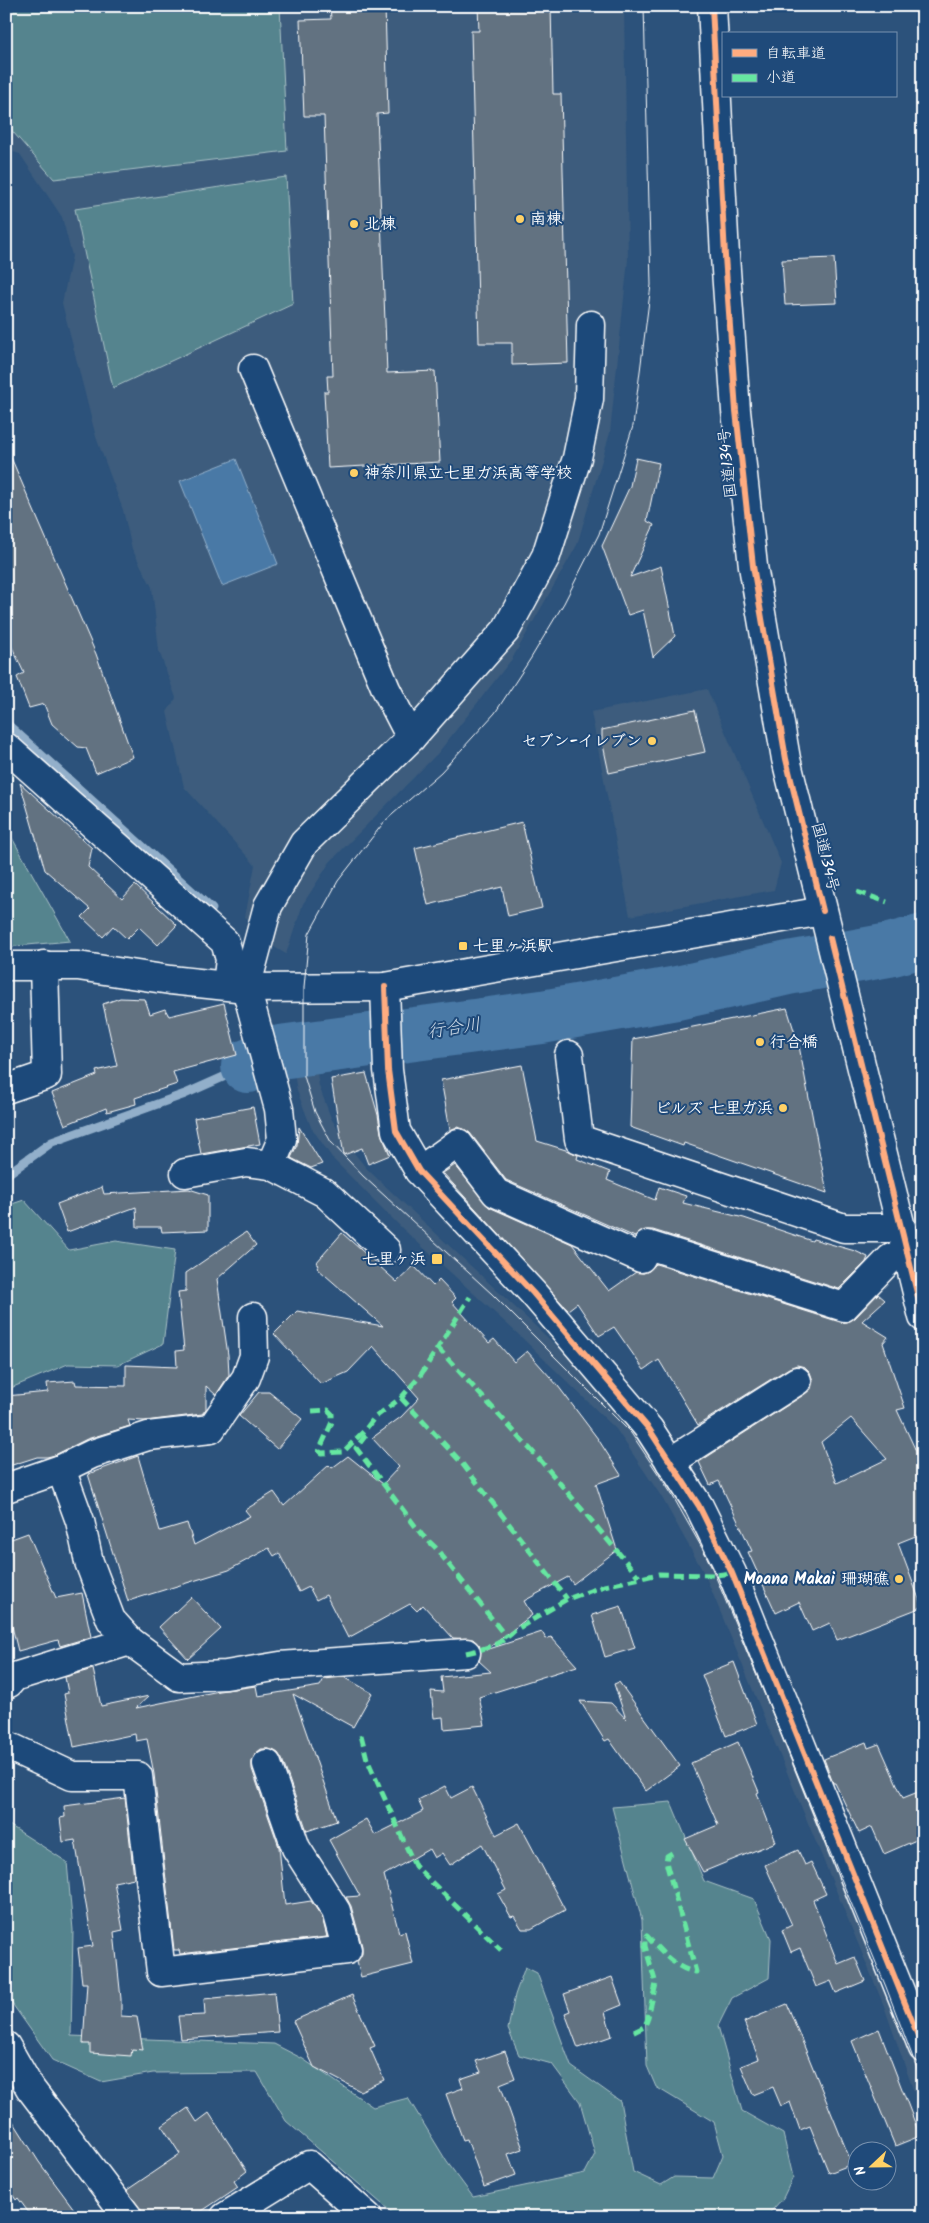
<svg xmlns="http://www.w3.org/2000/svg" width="929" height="2223" font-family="Kalam,'Klee One',sans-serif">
<rect width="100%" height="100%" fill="#2c527b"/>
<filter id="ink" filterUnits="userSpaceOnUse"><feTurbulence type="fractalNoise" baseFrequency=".02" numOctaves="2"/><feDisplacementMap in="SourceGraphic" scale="10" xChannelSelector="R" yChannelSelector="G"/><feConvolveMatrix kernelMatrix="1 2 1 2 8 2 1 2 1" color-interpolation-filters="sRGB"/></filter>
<g filter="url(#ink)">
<g fill="#3c5c7d">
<polygon points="6,6 624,6 628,260 610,433 577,545 512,659 438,753 330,862 303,904 286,954 264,941 269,931 245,917 255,865 184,787 167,712 176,698 159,651 152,587 132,549 123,510 96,437 62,303 72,256 62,217 20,154 6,150"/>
<polygon points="707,689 781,863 774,890 630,916 591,712"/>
<polygon points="315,1059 319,1086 331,1118 347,1144 367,1169 576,1364 633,1427 673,1490 717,1568 898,2005 923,2075 923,2118 884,2006 705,1575 661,1496 616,1429 519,1335 404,1230 333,1159 311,1127 297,1091 292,1061"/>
</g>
<g fill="#54848e" stroke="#aac2c6">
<polygon points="6,6 280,6 287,151 54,179 6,124"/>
<polygon points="286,177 293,304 113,388 75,209"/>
<polygon points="6,761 14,768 7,829 70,941 6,947"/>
<polygon points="24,1200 69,1250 116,1241 175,1250 163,1344 118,1365 68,1364 6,1390 6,1206"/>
<polygon points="671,1802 704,1881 754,1899 771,1939 769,1978 732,1998 718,2026 742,2111 783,2134 793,2177 783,2198 766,2217 397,2217 286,2121 257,2072 153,2073 101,2082 52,2060 6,1995 6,1823 67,1862 73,1930 71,2036 274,2044 303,2059 373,2107 408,2098 447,2162 473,2197 585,2173 595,2154 580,2102 552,2064 519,2055 508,2029 515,1995 525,1967 537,1973 571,2066 620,2101 633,2172 661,2185 674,2177 713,2178 723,2155 714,2122 656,2087 647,2066 642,1920 612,1807"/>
</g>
<polygon fill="#4979a6" stroke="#92afca" points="236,459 278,564 222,586 180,481"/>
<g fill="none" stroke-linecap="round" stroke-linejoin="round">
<g stroke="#92afca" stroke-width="9">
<polyline points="6,723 212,909"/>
<polyline points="6,1175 52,1142 185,1094 248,1066"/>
</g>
<polyline stroke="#4979a6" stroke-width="54" points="248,1066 280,1052 542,1017 677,993 788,968 889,950 923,941"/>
</g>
<g fill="#627281" stroke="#fff" fill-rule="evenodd">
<polygon points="330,6 385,6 388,113 377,114 387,373 435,371 440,462 328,468 324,392 328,392 327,376 333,376 324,116 304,116 300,20 331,19"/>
<polygon points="478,6 551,6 553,94 561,94 568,363 512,365 512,343 479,343 471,31 479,31"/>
<polygon points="834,258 837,303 785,305 782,260"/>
<polygon points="6,446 96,654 133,757 96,773 86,748 78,747 52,724 44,704 29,708 17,677 24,673 6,634"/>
<polygon points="636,458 659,463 647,521 654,525 630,577 661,566 675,636 653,657 643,610 628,615 602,546 630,486"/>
<polygon points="695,710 705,752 609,773 602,740 602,730"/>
<polygon points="20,783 92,848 88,867 122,899 135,885 177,925 158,945 139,927 127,939 113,926 103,937 82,917 90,909 45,870"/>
<polygon points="522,822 542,908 508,916 502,887 428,905 415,848"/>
<polygon points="120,998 145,999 150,1014 165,1009 169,1016 224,1003 237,1055 173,1072 177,1084 135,1098 136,1104 107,1112 106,1108 65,1125 52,1093 97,1075 96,1071 117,1066 103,1004"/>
<polygon points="787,1008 799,1046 827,1193 684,1143 683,1146 630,1127 633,1039"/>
<polygon points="522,1065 537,1141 569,1151 578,1155 577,1159 610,1172 607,1180 655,1200 659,1187 686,1196 683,1203 744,1218 812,1241 813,1239 855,1251 868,1257 866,1262 839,1289 653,1230 645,1230 635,1237 506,1180 470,1133 464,1129 457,1127 450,1130 441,1080"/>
<polygon points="366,1073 378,1115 381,1133 390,1155 368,1164 362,1148 344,1155 331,1079"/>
<polygon points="253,1107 260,1144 201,1154 194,1118"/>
<polygon points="299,1127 322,1164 311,1168 291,1158 297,1145"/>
<path d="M 455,1165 L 489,1207 L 572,1244 L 609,1291 L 636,1272 L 643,1273 L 649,1271 L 656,1264 L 840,1322 L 847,1322 L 855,1318 L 878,1294 L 885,1300 L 862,1321 L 888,1337 L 883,1343 L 905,1408 L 897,1410 L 923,1466 L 923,1533 L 898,1543 L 922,1607 L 837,1640 L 830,1623 L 812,1631 L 799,1602 L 776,1613 L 748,1552 L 752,1551 L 719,1481 L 710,1485 L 699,1462 L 805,1394 L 811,1389 L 813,1381 L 810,1372 L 805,1367 L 797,1365 L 789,1368 L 698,1425 L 659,1360 L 644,1370 L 614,1327 L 599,1336 L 577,1303 L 568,1310 L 443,1173 ZM 851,1418 L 887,1459 L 837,1483 L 821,1442 Z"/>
<polygon points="102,1187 104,1194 189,1189 208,1195 208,1230 162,1232 161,1227 137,1227 136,1207 67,1232 57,1204"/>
<polygon points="246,1232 256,1245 217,1279 228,1355 229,1375 216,1395 206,1386 206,1409 202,1414 145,1421 128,1420 130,1426 87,1439 55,1455 47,1457 37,1457 6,1467 6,1396 48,1392 47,1383 75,1381 76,1385 126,1386 126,1365 177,1367 176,1351 184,1350 178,1292 186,1291 186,1273"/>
<polygon points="342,1233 397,1282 414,1266 433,1286 439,1280 456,1298 452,1302 489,1343 494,1339 514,1362 527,1351 558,1386 598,1439 621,1475 596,1484 617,1550 573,1584 568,1577 524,1601 532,1615 486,1650 542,1632 546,1639 551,1637 577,1666 479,1697 485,1725 444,1729 443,1717 434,1718 431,1691 443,1692 441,1677 491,1672 479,1661 481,1651 479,1645 473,1639 453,1638 423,1605 417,1611 410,1604 348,1638 326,1595 316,1600 309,1587 299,1592 279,1553 274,1556 269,1548 229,1570 128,1601 88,1474 138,1456 160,1531 187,1523 194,1545 250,1516 245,1510 274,1492 284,1506 329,1465 332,1468 348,1456 383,1484 399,1467 372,1438 401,1417 419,1398 373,1346 348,1372 321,1384 274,1334 297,1311 383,1326 317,1268 319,1265 316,1263"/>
<polygon points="259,1392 269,1392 302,1419 277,1449 239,1416"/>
<polygon points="28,1533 56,1598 82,1593 91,1637 60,1646 58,1640 18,1651 6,1602 6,1541"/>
<polygon points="191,1597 221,1629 188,1659 159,1627"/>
<polygon points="621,1606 635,1648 605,1657 592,1615"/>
<polygon points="734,1662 757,1724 726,1736 702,1675"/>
<polygon points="93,1669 101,1706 149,1696 136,1708 219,1691 256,1686 258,1696 320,1686 324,1679 344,1677 372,1693 353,1727 293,1694 337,1821 307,1831 282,1759 278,1753 269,1749 261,1749 255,1754 252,1762 252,1769 279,1847 285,1905 311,1901 322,1917 327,1937 180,1954 179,1950 174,1950 154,1774 147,1739 136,1741 135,1734 74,1747 64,1694 68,1693 65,1677"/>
<polygon points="619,1682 680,1766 646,1791 609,1739 605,1741 580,1701 611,1703 626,1719 614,1684"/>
<polygon points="738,1742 759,1792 757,1793 776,1842 703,1872 685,1839 718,1825 691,1763"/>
<polygon points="866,1742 868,1748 879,1744 903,1798 923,1790 923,1837 884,1854 872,1827 859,1833 835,1783 833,1783 824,1759"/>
<polygon points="445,1786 451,1798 472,1787 496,1835 519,1823 565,1910 531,1929 522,1929 514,1916 511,1917 498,1894 506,1890 482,1844 450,1865 442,1853 434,1858 429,1849 384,1875 399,1933 405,1931 413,1964 361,1977 357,1962 362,1954 362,1946 351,1906 346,1897 360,1896 329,1840 366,1819 375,1835 423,1811 418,1800"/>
<polygon points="125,1798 134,1878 114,1882 123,1930 114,1932 121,1999 121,2016 137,2017 143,2050 132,2049 131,2056 90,2053 90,2044 83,2044 87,1983 82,1983 78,1948 93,1946 75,1840 63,1842 60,1818 65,1817 64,1806"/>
<polygon points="798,1850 805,1865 811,1862 826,1894 813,1900 838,1964 855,1957 865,1981 836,1993 831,1981 816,1987 800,1948 791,1952 782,1930 792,1925 765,1865"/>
<polygon points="612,1977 622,2005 605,2012 612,2036 578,2048 565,2013 570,2011 564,1994"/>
<polygon points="274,1992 278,2032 181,2039 178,2016 205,2015 204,1999"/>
<polygon points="352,1995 375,2046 370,2048 384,2080 360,2091 314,2067 293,2021"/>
<polygon points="787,2004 852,2164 829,2173 810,2126 800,2130 790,2102 781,2106 773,2087 753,2095 741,2066 759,2059 744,2022"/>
<polygon points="879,2029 920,2136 895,2146 852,2041"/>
<polygon points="505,2051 515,2078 500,2084 523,2149 508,2154 516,2175 484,2187 467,2139 463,2140 446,2094 463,2088 460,2079 481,2072 476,2061"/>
<polygon points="188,2108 197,2122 209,2113 247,2171 234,2181 238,2187 193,2217 145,2217 127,2190 180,2154 162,2126"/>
<polygon points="6,2110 39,2162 80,2217 32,2217 18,2198 16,2200 6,2185"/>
</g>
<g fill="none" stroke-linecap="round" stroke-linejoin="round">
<g stroke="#fff" stroke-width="31">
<g id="minor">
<polyline points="253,369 386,689 411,738"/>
<polyline points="6,747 225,942 230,959 227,985"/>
<polyline points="6,966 78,966 170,980 246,988 385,987 823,911"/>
<polyline points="385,987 388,1070 396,1131 419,1171 533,1293 649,1429 699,1506 732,1573 923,2048"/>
<polyline points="569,1055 579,1139 844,1228 901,1228"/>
<polyline points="6,1089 47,1075 44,965"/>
<polyline points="419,1171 458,1143 496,1193 641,1258 648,1245 844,1307 891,1258 907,1252"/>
<polyline points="185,1173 246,1162 271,1165"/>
<polyline points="386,1250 325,1193 271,1165 282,1139 279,1109 246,988 268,906 304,843 411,738 506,630 546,556 577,458 589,399 591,325"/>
<polyline points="670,1462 797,1381"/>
<polyline points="61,1469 92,1454 148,1436 211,1429 246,1378 254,1356 253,1317"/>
<polyline points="6,1488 61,1469 80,1521 89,1562 111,1620 130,1641 179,1677 226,1675 280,1666 466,1653"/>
<polyline points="9,1683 14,1677 130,1641"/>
<polyline points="6,1745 72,1776 138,1776 161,1972 347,1950 336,1911 296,1848 267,1764"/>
<polyline points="6,2046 30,2088 128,2217"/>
<polyline points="225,2217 309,2165 368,2217"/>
</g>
</g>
<g stroke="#fff" stroke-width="31">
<polyline id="highway" points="712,6 725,256 736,411 753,566 786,759 923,1317"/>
</g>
<use href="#minor" stroke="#1f4a7a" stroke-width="28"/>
<use href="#highway" stroke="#1f4a7a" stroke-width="28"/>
<polyline stroke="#fff" stroke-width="1" points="644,6 651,285 633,426 599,534 564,603 531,658 495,713 441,772 385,821 338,881 309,934 304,987 304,1076 315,1112 331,1142 363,1176 492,1294 631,1433 671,1493 706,1555 715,1575 886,1987 923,2084"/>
<g stroke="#66e7a1" stroke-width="5" stroke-dasharray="10 5" stroke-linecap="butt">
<polyline points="857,892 887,902"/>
<polyline points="437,1347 541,1461 639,1577"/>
<polyline points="401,1398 461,1462 567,1599"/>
<polyline points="312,1411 328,1410 332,1414 332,1422 319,1451 321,1453 343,1452 365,1430 374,1418 401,1398 420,1376 470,1297"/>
<polyline points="366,1435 356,1448 422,1535 435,1547 507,1638"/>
<path d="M 466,1653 C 484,1649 501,1645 514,1631 L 567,1599 L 604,1586 L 659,1574 L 715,1575 L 732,1573"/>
<polyline points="361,1735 367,1759 415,1866 501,1950"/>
<path d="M 634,2032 L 644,2027 L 647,2021 L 656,1984 L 645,1946 L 645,1939 L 647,1936 C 659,1950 677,1970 696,1972 L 666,1862 L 667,1856 L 672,1853"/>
</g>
<g stroke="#1f4a7a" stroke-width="9">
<g id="cycleway">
<polyline points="712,6 725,256 736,411 753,566 786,759 823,911"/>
<polyline points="830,938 923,1317"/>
<polyline points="385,987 388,1070 396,1131 419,1171 533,1293 649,1429 699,1506 732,1573 923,2048"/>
</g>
</g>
<use href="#cycleway" stroke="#ffac80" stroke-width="6"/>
</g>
</g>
<g fill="#ffd166" stroke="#1f4a7a" stroke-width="2">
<circle cx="520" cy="219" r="5"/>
<circle cx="354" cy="224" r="5"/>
<circle cx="354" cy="473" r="5"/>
<circle cx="652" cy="741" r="5"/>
<rect x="458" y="941" width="10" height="10" rx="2.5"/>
<circle cx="760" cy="1042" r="5"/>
<circle cx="783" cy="1108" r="5"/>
<rect x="431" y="1253" width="12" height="12" rx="2.5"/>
<circle cx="899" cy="1579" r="5"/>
</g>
<g text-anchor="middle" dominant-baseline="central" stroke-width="4" stroke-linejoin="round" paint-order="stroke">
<g font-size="16" font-weight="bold" fill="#fff" stroke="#1f4a7a" text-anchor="start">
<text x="530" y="219">南棟</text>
<text x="364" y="224">北棟</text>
<text x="364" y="473">神奈川県立七里ガ浜高等学校</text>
<text x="642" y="741" text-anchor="end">セブン-イレブン</text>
<text x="473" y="946">七里ヶ浜駅</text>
<text x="770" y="1042">行合橋</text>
<text x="773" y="1108" text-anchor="end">ビルズ 七里ガ浜</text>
<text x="426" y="1259" text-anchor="end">七里ヶ浜</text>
<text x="889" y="1579" text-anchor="end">Moana Makai 珊瑚礁</text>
</g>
<g font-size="16" fill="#fff" stroke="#1f4a7a">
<text transform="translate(728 463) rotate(-96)">国道134号</text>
<text transform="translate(825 857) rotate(76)">国道134号</text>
</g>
<g font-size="18" font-style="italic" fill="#d2dee9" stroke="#1f4a7a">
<text transform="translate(454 1029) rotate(-8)">行合川</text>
</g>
</g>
<rect width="929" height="2223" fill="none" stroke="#1f4a7a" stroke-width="25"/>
<rect x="12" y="12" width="904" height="2198" fill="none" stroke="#fff" stroke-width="2" filter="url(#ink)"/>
<rect x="722" y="32" width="175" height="65" fill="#1f4a7a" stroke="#7992af"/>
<rect x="732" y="49" width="25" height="8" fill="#ffac80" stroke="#7992af"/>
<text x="766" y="58" font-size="15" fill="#ffffff">自転車道</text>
<rect x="732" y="74" width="25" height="8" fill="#66e7a1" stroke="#7992af"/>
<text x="766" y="82" font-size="15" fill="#ffffff">小道</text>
<g transform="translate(872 2166) rotate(248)"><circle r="24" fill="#1f4a7a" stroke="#7992af"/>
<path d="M0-4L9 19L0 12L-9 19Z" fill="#ffd166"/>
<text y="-8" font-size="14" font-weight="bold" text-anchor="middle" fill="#ffffff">N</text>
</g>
</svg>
